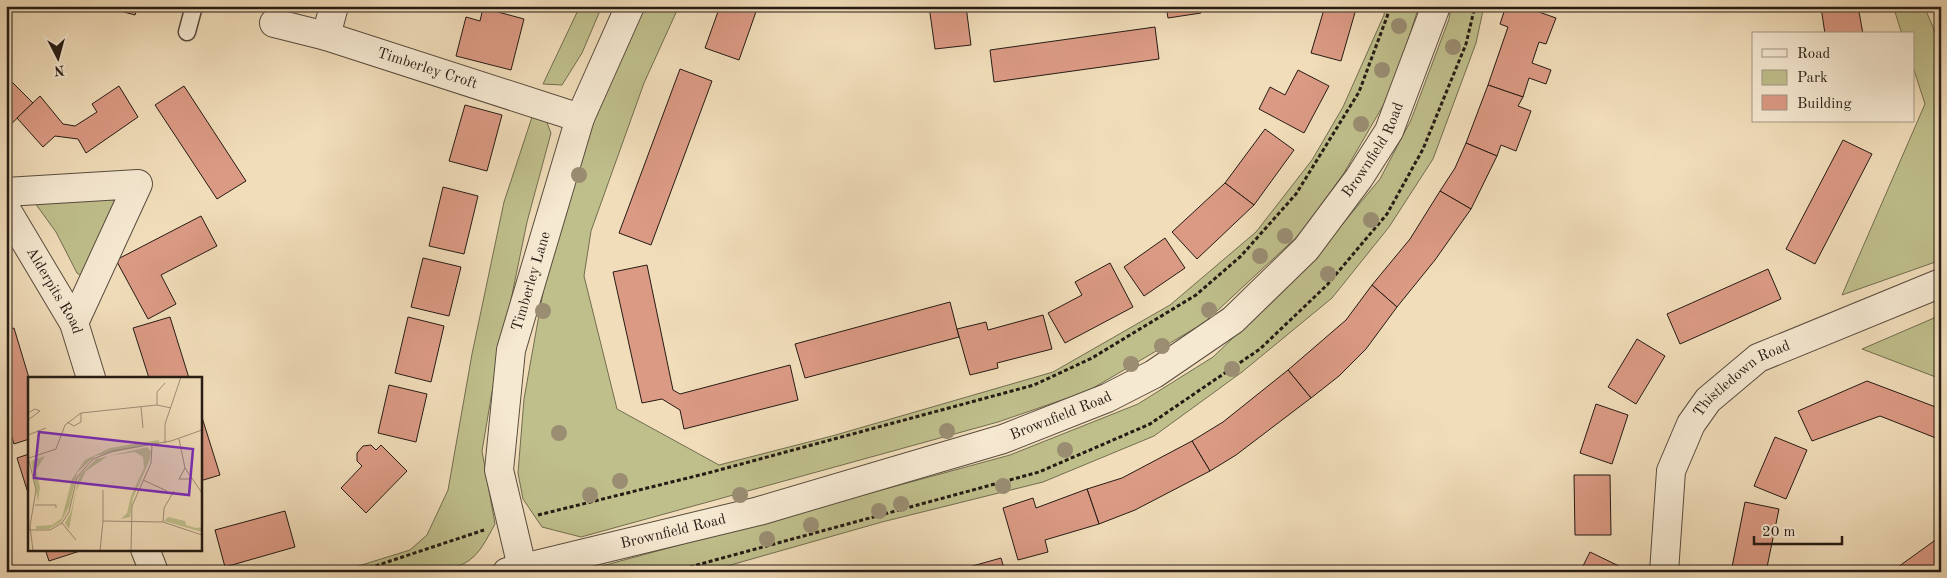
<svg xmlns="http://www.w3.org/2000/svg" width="1947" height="578" font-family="'Old Standard TT',serif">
<rect width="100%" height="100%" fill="#f1ddba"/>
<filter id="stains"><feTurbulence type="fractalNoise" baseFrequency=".004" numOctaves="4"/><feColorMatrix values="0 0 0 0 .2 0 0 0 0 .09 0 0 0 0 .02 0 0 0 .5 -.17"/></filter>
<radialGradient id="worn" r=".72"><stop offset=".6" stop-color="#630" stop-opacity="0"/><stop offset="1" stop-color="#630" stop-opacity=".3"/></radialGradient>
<g fill="#bfbf8c" stroke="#726d50">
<polygon points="580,6 602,6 582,53 562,85 543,84"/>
<polygon points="641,6 679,6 644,83 591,231 584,276 617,409 719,465 832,436 1053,372 1170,305 1256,232 1312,160 1343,107 1384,15 1385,6 1419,6 1392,90 1344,173 1301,233 1204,323 1088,391 998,422 581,537 542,527 523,499 518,473 524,399 545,281 571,179 603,91"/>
<polygon points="1451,6 1484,6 1476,43 1433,159 1389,227 1332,298 1242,372 1154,436 1043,482 882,522 706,572 580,572 1010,455 1138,404 1213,357 1305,269 1380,179 1411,120 1449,19"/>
<polygon points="1893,6 1924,6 1941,46 1941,260 1842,295 1925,104 1913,67 1913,34 1902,34"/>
<path d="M 534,111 L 545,118 L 551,133 L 527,222 L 492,392 L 482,451 L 495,524 C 487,538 480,555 465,563 C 438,578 372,572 339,572 L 410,550 L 427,535 L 448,490 L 472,354 L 504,202 Z"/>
<polygon points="115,197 118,200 84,278 77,273 56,232 35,203"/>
<polygon points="1941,315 1941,379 1862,349"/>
</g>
<g fill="#db9a84" stroke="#251b14">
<polygon points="113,6 138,6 135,15 113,9"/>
<polygon points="511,6 530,6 528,11"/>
<polygon points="720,6 758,6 739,60 705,48"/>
<polygon points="929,6 966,6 971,45 935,49"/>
<polygon points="1166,6 1200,6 1201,13 1168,18"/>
<polygon points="1325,6 1364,6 1363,10 1356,9 1341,61 1311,53"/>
<polygon points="1506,6 1522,6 1556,18 1546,44 1539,42 1532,63 1551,70 1546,84 1529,78 1523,97 1488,85 1508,27 1500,24"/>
<polygon points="1858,6 1863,34 1825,34 1821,7"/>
<polygon points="483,8 524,19 511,70 456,56 466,17 480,21"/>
<polygon points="1155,27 1159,59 994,82 990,50"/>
<polygon points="680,69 712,81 651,245 619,233"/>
<polygon points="1298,70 1329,86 1304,133 1259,109 1270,87 1285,95"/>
<polygon points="6,76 33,103 7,128 6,127"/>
<polygon points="1488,85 1523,97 1518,106 1531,111 1516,151 1501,145 1497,156 1466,143"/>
<polygon points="119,86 138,117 86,153 78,139 55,136 43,147 17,118 40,96 63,124 75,126 97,112 92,104"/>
<polygon points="184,86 246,181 217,199 155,105"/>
<polygon points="465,105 502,115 487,171 449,161"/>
<polygon points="1265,129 1294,150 1254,205 1225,183"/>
<polygon points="1843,140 1872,154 1815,264 1786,249"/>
<polygon points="1466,143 1497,156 1471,209 1440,191 1455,168"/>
<polygon points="1225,183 1254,205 1197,259 1172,232"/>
<polygon points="443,187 478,196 464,254 429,246"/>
<polygon points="1440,191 1471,209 1435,260 1397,307 1372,285 1410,239"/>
<polygon points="201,216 217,246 161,275 176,304 148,319 116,260"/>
<polygon points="1165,238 1185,268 1144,296 1124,267"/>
<polygon points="423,258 461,267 449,316 411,307"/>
<polygon points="1110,263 1133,307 1065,343 1048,313 1082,295 1075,282"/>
<polygon points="647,265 673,390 680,394 790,365 798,400 684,429 680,410 662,399 642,403 613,272"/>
<polygon points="1768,269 1781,299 1680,344 1667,314"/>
<polygon points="1372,285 1397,307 1366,349 1339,376 1311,398 1288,370 1346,320"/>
<polygon points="950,302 959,337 805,378 795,344"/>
<polygon points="1043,315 1052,349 997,363 998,368 970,375 957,329 986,322 988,330"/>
<polygon points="170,317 189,378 149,378 133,328"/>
<polygon points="408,317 444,326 431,382 395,373"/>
<polygon points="14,328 29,378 29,439 14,444 6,418 6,331"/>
<polygon points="1637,339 1665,356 1636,404 1608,387"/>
<polygon points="1288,370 1311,398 1236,455 1210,471 1192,441 1223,422"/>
<polygon points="1867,381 1941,409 1941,440 1880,416 1812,441 1798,411"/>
<polygon points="389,385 427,394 416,442 378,433"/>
<polygon points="1596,404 1628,415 1612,464 1580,453"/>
<polygon points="200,411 220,475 200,481"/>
<polygon points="1775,437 1807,450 1786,499 1754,486"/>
<polygon points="1192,441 1210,471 1135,510 1099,524 1087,489 1122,478"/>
<polygon points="371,445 376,450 381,445 407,471 366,513 341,488 362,466 357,461 357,453 363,446"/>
<polygon points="29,454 29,496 17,458"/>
<polygon points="1574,475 1610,475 1611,535 1575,535"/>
<polygon points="1087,489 1099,524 1045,540 1048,552 1018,560 1003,508 1033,498 1036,508"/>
<polygon points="1745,502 1779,509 1766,572 1731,572"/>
<polygon points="285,511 295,547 225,567 215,530"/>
<polygon points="1941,536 1941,565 1931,572 1891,572"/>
<polygon points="45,549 83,549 83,550 49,561"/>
<polygon points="1590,552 1621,567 1619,572 1580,572"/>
<polygon points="1001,558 1005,572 951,572"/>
</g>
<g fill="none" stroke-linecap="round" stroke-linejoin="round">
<g stroke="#584c3e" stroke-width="19">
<polyline id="service" points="187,32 194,6"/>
</g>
<g stroke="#584c3e" stroke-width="30">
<g id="minor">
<path id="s1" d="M 274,23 L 326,36 L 580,118"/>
<polyline points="326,36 334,6"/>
<polyline points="6,192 138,184 74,323"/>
<path id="s2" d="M 6,209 L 74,323 L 91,378"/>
<polyline points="145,549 154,572"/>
<path id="s3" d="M 522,567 L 499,470 L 511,350 L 580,118 L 630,6"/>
<path id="s4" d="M 507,572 L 759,511 L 1003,439 L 1107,398 L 1154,374 L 1233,320 L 1306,249 L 1359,178 L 1389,131 L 1436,6"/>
<path id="s5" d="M 1664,572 L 1671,471 L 1691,424 L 1708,400 L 1758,358 L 1941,283"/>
</g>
</g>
<g stroke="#251b14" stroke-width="3" stroke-dasharray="4 2.5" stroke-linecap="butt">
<polyline points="538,515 708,473 1034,385 1092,358 1196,295 1241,256 1296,194 1359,92 1391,6"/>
<polyline points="357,572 484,530"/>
<polyline points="671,572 1039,472 1150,424 1260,349 1327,285 1387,214 1423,149 1466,44 1475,6"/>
</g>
<use href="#service" stroke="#f6e9d2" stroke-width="16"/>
<use href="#minor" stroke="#f6e9d2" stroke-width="28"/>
</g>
<g fill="#9a8d72">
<circle cx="1399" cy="26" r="8"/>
<circle cx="1453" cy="47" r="8"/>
<circle cx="1382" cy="70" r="8"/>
<circle cx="1361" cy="124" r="8"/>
<circle cx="579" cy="175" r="8"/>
<circle cx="1371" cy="220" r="8"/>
<circle cx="1285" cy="236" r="8"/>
<circle cx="1260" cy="256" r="8"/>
<circle cx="1328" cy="274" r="8"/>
<circle cx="1209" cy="310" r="8"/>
<circle cx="543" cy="311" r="8"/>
<circle cx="1162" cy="346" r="8"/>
<circle cx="1131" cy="364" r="8"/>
<circle cx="1232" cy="369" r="8"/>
<circle cx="947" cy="431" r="8"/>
<circle cx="559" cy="433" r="8"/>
<circle cx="1065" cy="450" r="8"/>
<circle cx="620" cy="481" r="8"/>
<circle cx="1003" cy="486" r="8"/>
<circle cx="590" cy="495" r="8"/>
<circle cx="740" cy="495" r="8"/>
<circle cx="901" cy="504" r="8"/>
<circle cx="879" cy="511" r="8"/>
<circle cx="811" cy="525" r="8"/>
<circle cx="767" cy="539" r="8"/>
</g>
<g text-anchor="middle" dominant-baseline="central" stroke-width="4" stroke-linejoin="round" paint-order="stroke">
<g font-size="15" fill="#251b14" stroke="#f6e9d2">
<text stroke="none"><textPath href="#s1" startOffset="160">Timberley Croft</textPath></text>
<text stroke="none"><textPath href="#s4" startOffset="996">Brownfield Road</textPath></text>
<text stroke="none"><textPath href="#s3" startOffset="292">Timberley Lane</textPath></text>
<text stroke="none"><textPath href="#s2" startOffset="95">Alderpits Road</textPath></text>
<text stroke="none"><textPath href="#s5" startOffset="222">Thistledown Road</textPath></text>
<text stroke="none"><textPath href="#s4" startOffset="576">Brownfield Road</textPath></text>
<text stroke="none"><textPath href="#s4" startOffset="171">Brownfield Road</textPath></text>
</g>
</g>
<g transform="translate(28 377)">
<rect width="174" height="174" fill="#f1ddba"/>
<path d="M 131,63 L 131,66 L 67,79 L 49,96 L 41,130 L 33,145 L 21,152 L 8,152 L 8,149 L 24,148 L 34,141 L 44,102 L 57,83 L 82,71 ZM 119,70 L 123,74 L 122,82 L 105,121 L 102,140 L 93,142 L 99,136 L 103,119 L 116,91 L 115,80 L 107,75 L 80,79 L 58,94 L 48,114 L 41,152 L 37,146 L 43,135 L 51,99 L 68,82 ZM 17,79 L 8,93 L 12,110 L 10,125 L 3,84 ZM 140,140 L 157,144 L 158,148 L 168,151 L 174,150 L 174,155 L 136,144 Z" fill="#bfbf8c"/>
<path fill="none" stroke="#9f8f78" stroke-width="1" d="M 129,28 L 129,15 L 137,6M 113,30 L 115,51M 0,36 L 7,32 L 12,34 L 0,43M 39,45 L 46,49 L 53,45 L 53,36M 0,58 L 18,51M 151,62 L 157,91 L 174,116M 137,66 L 137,47 L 153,0M 0,79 L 8,113 L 2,149 L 5,174M 1,81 L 28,72 L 37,48 L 53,36 L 129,28 L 143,31M 157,91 L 151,102 L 162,102M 115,103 L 139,114M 75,113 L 75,144M 7,128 L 28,128 L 28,131M 135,145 L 136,131 L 146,114M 34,146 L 48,163M 0,153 L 22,153 L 34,146 L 41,135 L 49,100 L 65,82 L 85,74 L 143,64 L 174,53M 72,174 L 75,144 L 135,145 L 174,158M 103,174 L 104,129 L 123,86 L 124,68"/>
<path fill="#7b2cbf" fill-opacity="0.15" stroke="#7b2cbf" stroke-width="2.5" d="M 11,55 L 165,72 L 161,118 L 6,101 Z"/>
<rect width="174" height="174" fill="none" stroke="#251b14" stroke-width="2.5"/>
</g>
<rect width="1947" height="578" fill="none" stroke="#f1ddba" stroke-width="25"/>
<rect x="8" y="8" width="1932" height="563" fill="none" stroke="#251b14" stroke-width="2.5"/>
<rect x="12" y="12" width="1922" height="553" fill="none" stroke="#251b14"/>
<rect x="1752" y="32" width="162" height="90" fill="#f6e9d2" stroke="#a29786"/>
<rect x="1762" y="49" width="25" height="8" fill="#f6e9d2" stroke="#a29786"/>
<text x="1797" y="58" font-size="15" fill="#251b14">Road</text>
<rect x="1762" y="70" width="25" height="15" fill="#bfbf8c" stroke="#a29786"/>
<text x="1797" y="82" font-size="15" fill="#251b14">Park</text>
<rect x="1762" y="95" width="25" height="15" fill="#db9a84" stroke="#a29786"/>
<text x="1797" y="108" font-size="15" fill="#251b14">Building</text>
<g transform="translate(58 58) rotate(174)" stroke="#f6e9d2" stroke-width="4" paint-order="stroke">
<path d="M0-4L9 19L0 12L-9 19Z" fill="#251b14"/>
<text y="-8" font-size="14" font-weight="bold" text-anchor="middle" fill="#251b14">N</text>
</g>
<path d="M1754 536v8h88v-8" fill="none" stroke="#251b14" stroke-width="2.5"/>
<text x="1762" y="536" font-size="15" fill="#251b14" stroke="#f6e9d2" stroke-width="4" paint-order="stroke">20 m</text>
<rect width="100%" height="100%" filter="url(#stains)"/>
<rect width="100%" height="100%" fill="url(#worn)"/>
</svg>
